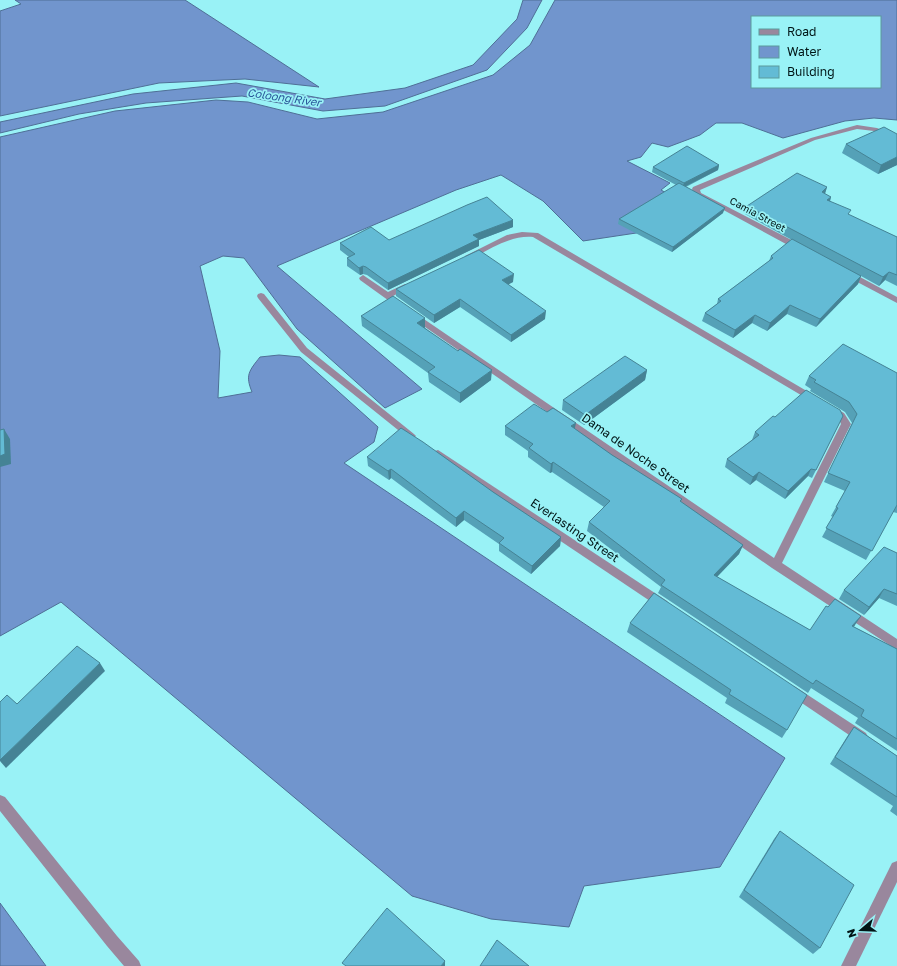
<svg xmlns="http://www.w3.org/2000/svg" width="897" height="966" font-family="'Golos Text',sans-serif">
<rect width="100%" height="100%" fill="#99f2f6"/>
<g fill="#7195cd" stroke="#4f6f96" fill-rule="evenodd">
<polygon points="15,0 185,0 319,87 245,79 159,83 0,116 0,11 21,4"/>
<polygon points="523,0 542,0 527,28 487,70 385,106 323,111 242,96 214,98 146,103 79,114 0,133 0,122 133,94 236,83 325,99 405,88 473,65 517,19"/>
<path d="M 555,0 L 897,0 L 897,120 L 874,118 L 845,121 L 783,138 L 742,123 L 716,123 L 700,135 L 668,147 L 652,143 L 641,157 L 627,161 L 670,183 L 661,190 L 704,214 L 696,224 L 583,241 L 543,201 L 501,175 L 456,190 L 277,266 L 422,389 L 385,408 L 297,329 L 244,258 L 223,256 L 200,266 L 220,351 L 218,398 L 252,392 C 245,375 249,371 260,357 L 279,355 L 300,357 L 378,427 L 374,442 L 344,463 L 785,758 L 720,867 L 584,886 L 569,927 L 491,919 L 412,896 L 61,602 L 0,636 L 0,137 L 115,111 L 216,100 L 248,102 L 317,119 L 383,112 L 493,75 L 530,45 ZM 752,17 L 880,17 L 880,87 L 752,87 Z"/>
<polygon points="0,903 46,966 0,966"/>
</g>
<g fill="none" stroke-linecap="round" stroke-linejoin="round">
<polygon fill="#99879d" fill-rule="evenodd" points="0,795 5,797 117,936 139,961 141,966 124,966 107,946 0,811"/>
<g fill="#99879d" fill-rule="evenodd">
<polygon points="857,125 877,128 897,136 897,140 874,131 857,129 815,140 700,190 701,193 803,246 803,250 797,250 694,194 692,189 693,187 811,138"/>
<path d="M 522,232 L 538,233 L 817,397 L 819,399 L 814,402 L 811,401 L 533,237 C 511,235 491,249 472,258 L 469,258 L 465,256 L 507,235 Z"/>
<polygon points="847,270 897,297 897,303 844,275 843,273"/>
<polygon points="363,275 388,292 405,284 411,284 412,286 393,296 396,300 392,303 360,280 359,278"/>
<polygon points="261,293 264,294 307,348 414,434 416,436 414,438 408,438 301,352 258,298 257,296 258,294"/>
<polygon points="415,313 774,558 841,424 838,417 828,410 833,407 844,413 851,424 782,563 897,639 897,650 772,568 412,318 411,316"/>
<polygon points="438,450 667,601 669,604 667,607 663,609 659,607 435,457 433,454 435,451"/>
<polygon points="794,686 866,733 868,737 866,741 862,743 858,741 790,695 788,691 790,687"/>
<polygon points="897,861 897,882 856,966 841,966 892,863"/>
</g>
</g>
<g fill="#55a1b7">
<polygon points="897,134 897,165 878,174 842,153 846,144"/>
<polygon points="719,165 718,170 686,187 723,213 672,252 618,224 619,219 676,185 652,172 653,167"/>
<polygon points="827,187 825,194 831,197 830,202 849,215 897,237 897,286 885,280 879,286 861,276 858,284 816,327 787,314 767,331 752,323 733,338 702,321 705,313 717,304 718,299 769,261 771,256 792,240 745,214 747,206"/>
<polygon points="513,220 513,227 479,240 479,246 388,290 367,275 363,274 360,275 347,266 347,258 349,257 340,250 340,243 389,240"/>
<polygon points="513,282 508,284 545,319 511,342 460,307 434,323 396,296 396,289"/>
<polygon points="361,316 425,318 425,328 491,380 460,403 429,382 428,373 362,326"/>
<polygon points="647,370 645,380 584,425 562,410 563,400"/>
<polygon points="897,373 897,513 893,512 866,560 822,537 833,517 831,516 845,491 824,482 852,423 845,412 810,391 811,389 805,385 809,376"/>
<polygon points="547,412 575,429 612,455 682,499 681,502 743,545 739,554 717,577 810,630 855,625 854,627 897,649 897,751 855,723 858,718 811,688 808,693 658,593 661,587 587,531 589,522 604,507 552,472 550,473 528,457 528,451 505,435 505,426"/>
<polygon points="839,424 812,478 808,476 785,499 756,480 750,485 725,467 727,459 752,440 755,432"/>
<polygon points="367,457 493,492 561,537 560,546 531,574 499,551 499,544 464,520 456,527 391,478 389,480 368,466"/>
<polygon points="897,553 897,606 879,598 864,615 839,599 844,590"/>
<polygon points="654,593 787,730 782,738 725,703 727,698 627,632 630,623"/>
<polygon points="854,727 897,756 897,816 890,811 893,806 830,764 848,735"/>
<polygon points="780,831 820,948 813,954 739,897 774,839"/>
</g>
<g fill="#458395">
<polygon points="897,157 897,165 878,174 881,165"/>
<polygon points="719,165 718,170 682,188 684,183"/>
<polygon points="827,187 824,196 822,192"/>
<polygon points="831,197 828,206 827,200"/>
<polygon points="725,208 723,213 672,252 673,247"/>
<polygon points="513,220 513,227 479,240 479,246 388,290 388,283 473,235"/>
<polygon points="363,266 363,274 360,275 359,268"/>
<polygon points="889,272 885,280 879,286 883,277"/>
<polygon points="514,274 513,282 502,288 502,280"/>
<polygon points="861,276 858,284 816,327 820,319"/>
<polygon points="460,299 460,307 434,323 434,315"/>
<polygon points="790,305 787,314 767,331 770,323"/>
<polygon points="546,311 545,319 511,342 511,335"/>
<polygon points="755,315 752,323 733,338 735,330"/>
<polygon points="425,318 425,328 417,323"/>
<polygon points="492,370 491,380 460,403 460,393"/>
<polygon points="647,370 645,380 584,425 585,415"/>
<polygon points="576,423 574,432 571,426"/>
<polygon points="4,429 10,439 11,464 0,467 0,456"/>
<polygon points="553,462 552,472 550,473 551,464"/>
<polygon points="391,469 391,478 389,480 388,471"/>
<polygon points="811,469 808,476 785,499 788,491"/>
<polygon points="759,472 756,480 750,485 753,477"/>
<polygon points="464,511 464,520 456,527 456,518"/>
<polygon points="561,537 560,546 531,574 532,566"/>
<polygon points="743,545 739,554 710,584 714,575"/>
<polygon points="884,589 879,598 864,615 869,607"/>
<polygon points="861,616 855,625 847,634 852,626"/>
<polygon points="100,663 105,671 6,768 0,761 0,760"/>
<polygon points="445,961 445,966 441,966"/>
</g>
<g fill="#63bbd5" stroke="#458395">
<polygon points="884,127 897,134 897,157 881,165 846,144"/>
<polygon points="687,146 719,165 684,183 653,167"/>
<polygon points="797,173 827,187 822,192 831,197 827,200 851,210 848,214 897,237 897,275 889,272 883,277 747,206"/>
<polygon points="679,183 725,208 673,247 619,219"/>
<polygon points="487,197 513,220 473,235 479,239 388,283 366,267 363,266 359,268 347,258 355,254 340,243 371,227 389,240 467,205"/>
<polygon points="792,239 861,276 820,319 790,305 770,323 755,315 735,330 705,313 721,301 718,299 773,258 771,256"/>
<polygon points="479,250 514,274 502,280 546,311 511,335 460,299 434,315 396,289"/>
<polygon points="393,296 425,318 417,323 458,351 460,349 492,370 460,393 428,372 435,367 361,316"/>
<polygon points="843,344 897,373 897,505 872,551 826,528 838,508 836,507 850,482 828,473 857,414 849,402 814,382 816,380 809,376"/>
<polygon points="625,356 647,370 585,415 563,400"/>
<polygon points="806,390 840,410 843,416 816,470 811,469 788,491 759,472 753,477 727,459 759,435 755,432 773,416 775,417"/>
<polygon points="534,404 547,412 553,408 576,423 571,426 612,455 682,499 680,501 743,545 714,575 810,630 826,606 828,607 835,599 861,616 852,626 897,649 897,739 861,716 864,710 816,680 813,684 661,585 665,580 589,522 610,501 553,462 551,464 529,448 533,444 505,426"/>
<polygon points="401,428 423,442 493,492 561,537 532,566 499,543 504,538 464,511 456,518 391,469 388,471 367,457"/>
<polygon points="4,429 5,454 0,456 0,430"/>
<polygon points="884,547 897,553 897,594 884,589 869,607 844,590"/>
<polygon points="654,593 807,695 787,730 729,694 731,690 630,623"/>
<polygon points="77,646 100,663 0,760 0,702 7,695 17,704"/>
<polygon points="854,727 897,756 897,797 835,757"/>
<polygon points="780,831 854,885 820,948 744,890"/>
<polygon points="387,908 445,961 441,966 346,966 342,963"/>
<polygon points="497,940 529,966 480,966"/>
</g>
<g text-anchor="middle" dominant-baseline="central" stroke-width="3.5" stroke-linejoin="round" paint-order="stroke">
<g font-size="10" fill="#001516" stroke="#99f2f6">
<text transform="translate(758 214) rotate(28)">Camia Street</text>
</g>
<g font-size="11" font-style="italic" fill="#285498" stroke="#99f2f6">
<text transform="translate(284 97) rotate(8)">Coloong River</text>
</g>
<g font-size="12" fill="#001516" stroke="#99f2f6">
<text transform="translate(636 453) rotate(35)">Dama de Noche Street</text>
<text transform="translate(575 530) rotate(34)">Everlasting Street</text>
</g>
</g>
<rect x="751" y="16" width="130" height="72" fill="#99f2f6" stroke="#5c9a9c"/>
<rect x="759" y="29" width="20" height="6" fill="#99879d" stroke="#5c9a9c"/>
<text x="787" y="36" font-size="12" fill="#001516">Road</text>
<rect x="759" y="46" width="20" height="12" fill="#7195cd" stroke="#5c9a9c"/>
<text x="787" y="56" font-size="12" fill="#001516">Water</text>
<rect x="759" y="66" width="20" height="12" fill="#63bbd5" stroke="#5c9a9c"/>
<text x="787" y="76" font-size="12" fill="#001516">Building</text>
<g transform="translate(861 930) rotate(251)" stroke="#99f2f6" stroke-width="3" paint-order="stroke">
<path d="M0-3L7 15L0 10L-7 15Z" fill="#001516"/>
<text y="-6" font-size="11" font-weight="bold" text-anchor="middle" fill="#001516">N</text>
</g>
</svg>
